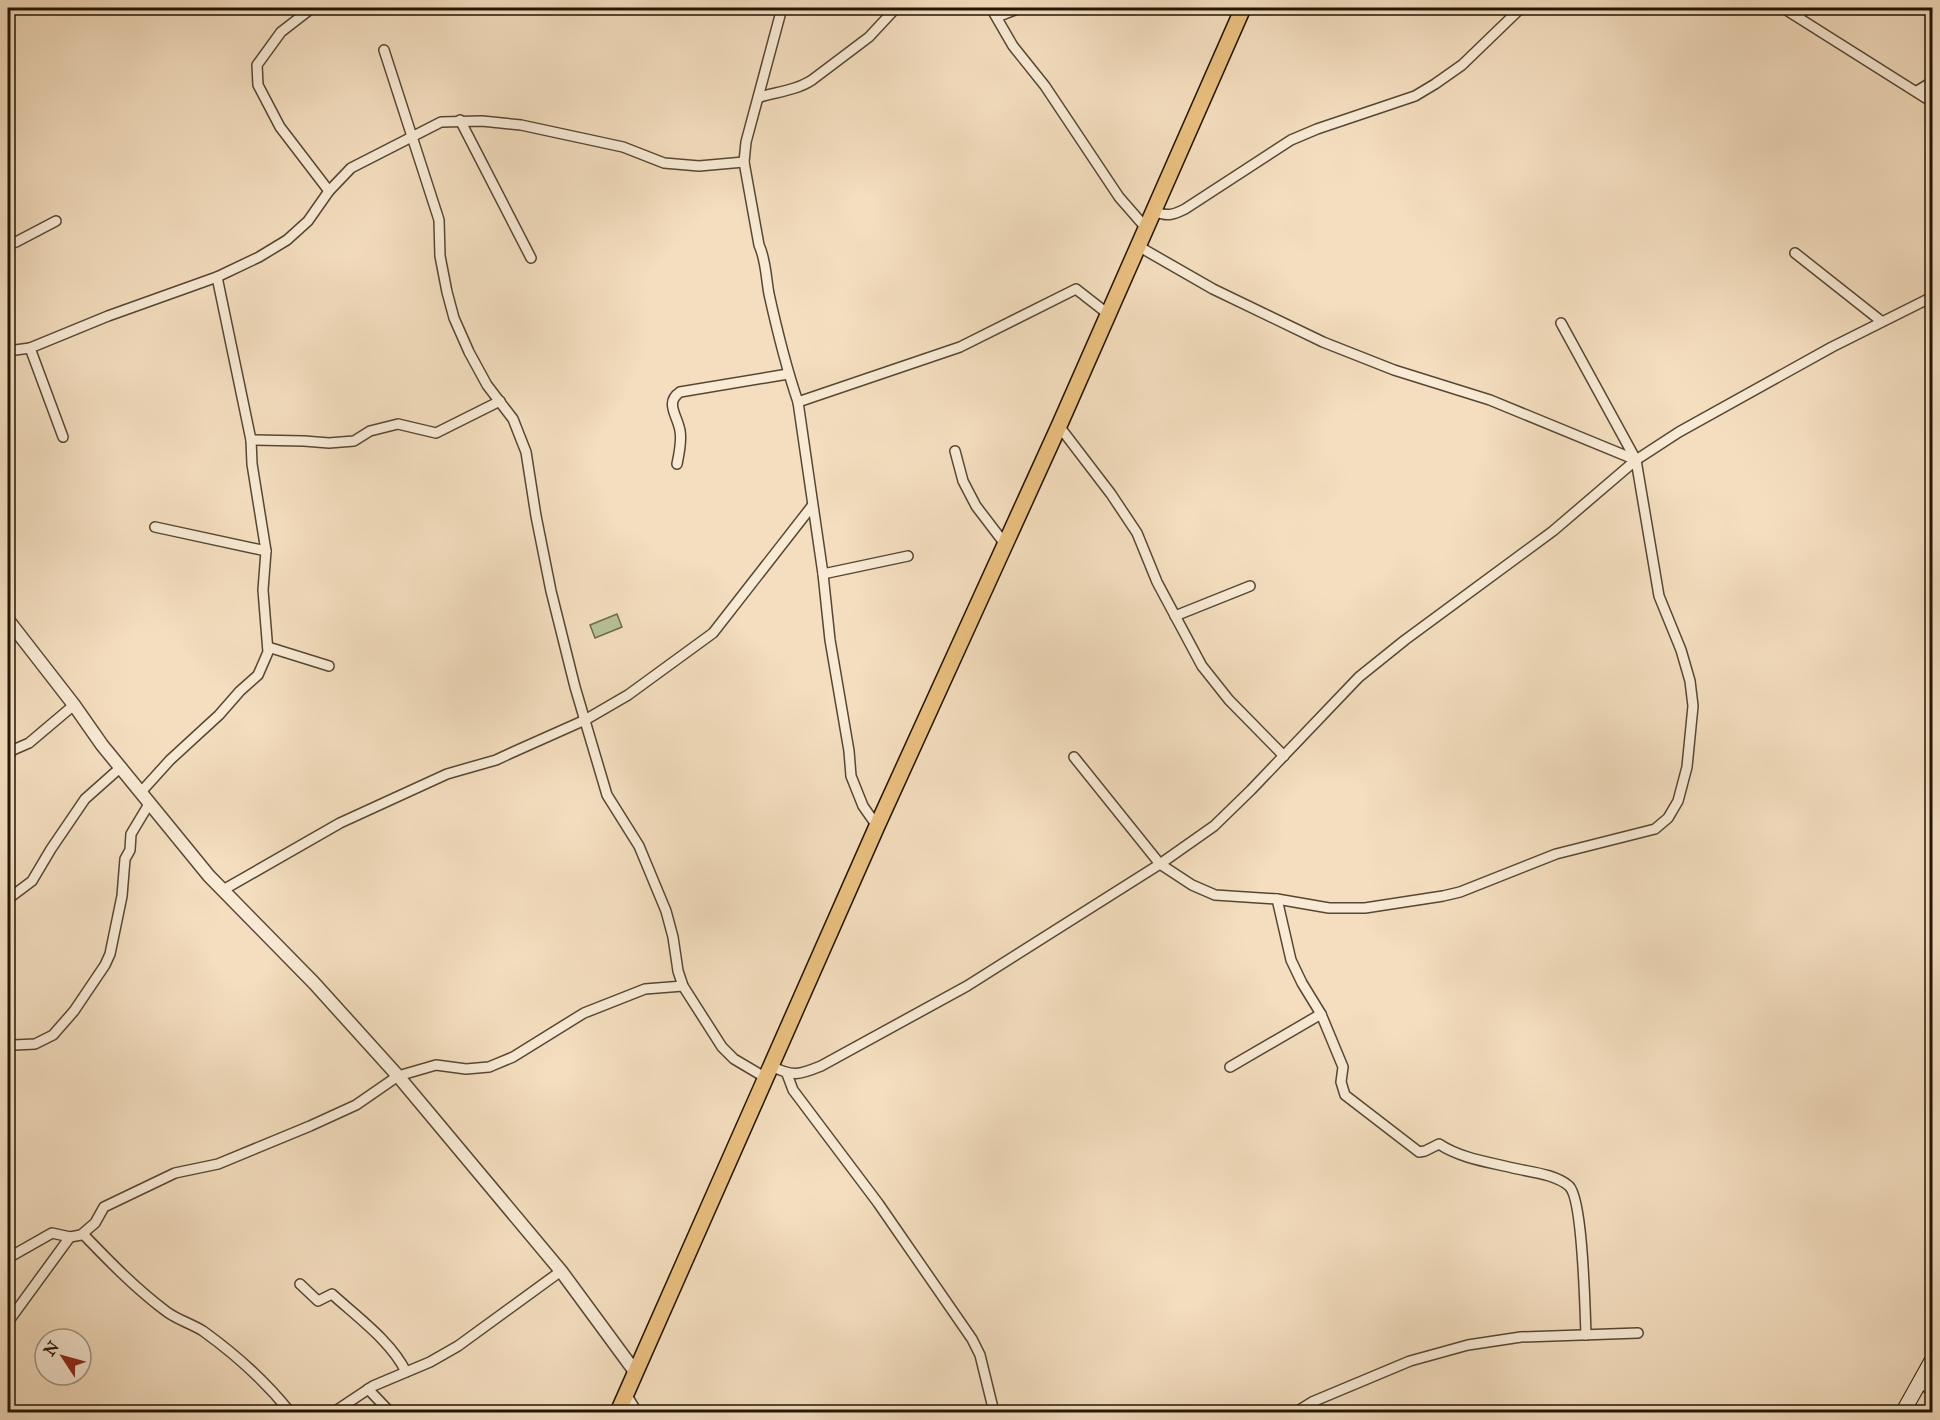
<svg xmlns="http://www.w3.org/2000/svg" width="1940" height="1420" font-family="'IM FELL Great Primer',serif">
<rect width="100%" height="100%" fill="#f4debf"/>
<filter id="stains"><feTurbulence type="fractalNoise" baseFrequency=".00333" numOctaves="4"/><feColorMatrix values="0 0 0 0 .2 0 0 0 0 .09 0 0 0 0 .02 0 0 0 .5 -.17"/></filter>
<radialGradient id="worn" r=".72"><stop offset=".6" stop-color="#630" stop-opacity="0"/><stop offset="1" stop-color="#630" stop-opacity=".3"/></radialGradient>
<polygon fill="#b6c296" stroke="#6c6c4e" stroke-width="1.5" points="617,614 622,627 595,638 590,625"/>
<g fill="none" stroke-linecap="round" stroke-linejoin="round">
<g stroke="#564734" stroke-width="12">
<g id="minor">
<polyline points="312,8 281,32 257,65 258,85 280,127 329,191"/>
<path d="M 782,8 L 746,142 L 744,162 L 759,245 C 766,260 766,278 769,294 C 777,330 786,367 798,402 L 823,574 L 830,640 L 849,751 L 851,776 L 863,806 L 877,826"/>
<polyline points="991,8 1013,46 1045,86 1119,197 1146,228"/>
<polyline points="1783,8 1932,102"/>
<polyline points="1797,15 1808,8"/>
<polyline points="997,17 1020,8"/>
<polyline points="384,50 439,220 440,256 447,292 454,318 469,352 487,385 513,419 526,452 536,516 551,591 575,687 607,795 639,846 666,911 673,937 678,971 683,986 722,1047 734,1059 766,1078"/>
<polyline points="1917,91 1932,82"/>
<path d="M 760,97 C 777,92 797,90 812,80 L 869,37 L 896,8"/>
<polyline points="460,120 531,258"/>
<path d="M 1154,211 C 1167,217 1173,215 1185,209 L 1291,140 L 1317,129 L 1415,96 L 1435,84 L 1462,65 L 1521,8"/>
<polyline points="8,245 16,242 56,221"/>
<polyline points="1138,246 1213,289 1323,342 1394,370 1490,400 1636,460"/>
<polyline points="1795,253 1881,321"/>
<polyline points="30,348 63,437"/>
<polyline points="8,351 30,348 108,316 217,277 259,257 287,240 308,221 329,191 351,168 441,122 482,121 521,125 623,147 664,163 699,166 744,162"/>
<polyline points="798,402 960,347 1076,289 1108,314"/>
<polyline points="1059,426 1111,494 1137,533 1157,582 1202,666 1229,700 1284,756"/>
<polyline points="251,440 304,441 329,443 354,441 370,431 398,424 436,433 500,401"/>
<polyline points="955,451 963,481 976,506 1005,544"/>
<path d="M 677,464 C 679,454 682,441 680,431 C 678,416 664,403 680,392 L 788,374"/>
<polyline points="155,527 266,551"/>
<polyline points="823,574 908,556"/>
<polyline points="1175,616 1250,586"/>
<polyline points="268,647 329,666"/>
<polyline points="8,756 13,750 29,743 74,705"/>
<polyline points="1074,757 1160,864 1192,885 1215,895 1277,899 1329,908 1365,908 1443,896 1460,892 1556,854 1655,829 1668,818 1678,801 1687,767 1693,706 1690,681 1681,650 1659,596 1636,460 1561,323"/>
<polyline points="141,792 170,760 219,715 240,691 258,675 268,652 263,590 266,551 252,464 251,440 217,277"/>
<polyline points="223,890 340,823 447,774 496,760 511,753 585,720 628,695 713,633 812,506"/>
<polyline points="8,899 32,881 51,849 85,799 121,767"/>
<path d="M 1277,899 L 1291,960 L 1302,983 L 1321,1014 L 1343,1067 L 1341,1082 L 1345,1095 L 1419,1152 L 1425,1151 L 1439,1144 C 1460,1158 1488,1162 1513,1168 C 1530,1172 1555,1174 1569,1186 C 1583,1199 1585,1311 1586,1335"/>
<polyline points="14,1045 35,1044 53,1035 74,1011 105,965 110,954 122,896 125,859 130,850 131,834 149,804"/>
<path d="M 771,1066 C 793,1077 799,1075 821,1066 L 967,986 L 1160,864 L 1214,826 L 1251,790 L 1359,677 L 1405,640 L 1553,531 L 1636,460 L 1679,432 L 1832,347 L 1932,297"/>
<polyline points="1230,1067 1321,1014"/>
<polyline points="787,1074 793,1090 878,1203 972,1339 980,1355 994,1412"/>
<path d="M 83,1234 C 109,1261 136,1289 167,1312 C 178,1320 192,1324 203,1331 C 235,1354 266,1382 290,1412"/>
<polyline points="8,1258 52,1233 70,1237 81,1235 95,1223 104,1207 175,1173 218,1164 310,1126 356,1105 398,1076 436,1065 466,1069 489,1067 513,1057 584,1013 645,989 683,986"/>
<path d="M 300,1284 L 318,1301 L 332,1294 C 356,1316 392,1342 406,1372"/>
<polyline points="8,1322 70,1237"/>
<polyline points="1922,1382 1932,1393"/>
<polyline points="368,1389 390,1412"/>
<polyline points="626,1394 637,1412"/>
<polyline points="334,1412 373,1386 430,1362 458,1346 561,1271"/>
<polyline points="1296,1412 1312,1402 1410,1361 1468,1345 1521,1337 1638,1333"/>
</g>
</g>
<g stroke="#564734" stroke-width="15">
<polyline id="tertiary" points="8,620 74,705 102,745 209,876 314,983 398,1076 561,1271 636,1373"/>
</g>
<g stroke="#221505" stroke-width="16">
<polyline id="secondary" points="1903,1412 1932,1360"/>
</g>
<g stroke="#221505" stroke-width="18">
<polyline id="primary" points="618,1412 877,826 1059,426 1243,8"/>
</g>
<use href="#minor" stroke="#f8ead5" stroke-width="9"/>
<use href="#tertiary" stroke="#f8ead5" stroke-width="12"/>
<use href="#secondary" stroke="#f8ead5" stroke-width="14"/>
<use href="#primary" stroke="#eabf80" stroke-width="15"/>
</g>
<rect width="1940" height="1420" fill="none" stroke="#f4debf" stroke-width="30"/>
<rect x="9" y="9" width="1922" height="1402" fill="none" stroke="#221505" stroke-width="3"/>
<rect x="15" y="15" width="1910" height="1390" fill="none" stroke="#221505" stroke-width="1.5"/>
<g transform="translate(63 1357) rotate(306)"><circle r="28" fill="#f8ead5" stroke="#a29582" stroke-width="1.5"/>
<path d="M0-4.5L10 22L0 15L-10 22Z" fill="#8f2418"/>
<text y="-9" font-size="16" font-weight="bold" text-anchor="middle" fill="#221505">N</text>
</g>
<rect width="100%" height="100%" filter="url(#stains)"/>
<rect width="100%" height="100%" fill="url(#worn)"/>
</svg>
